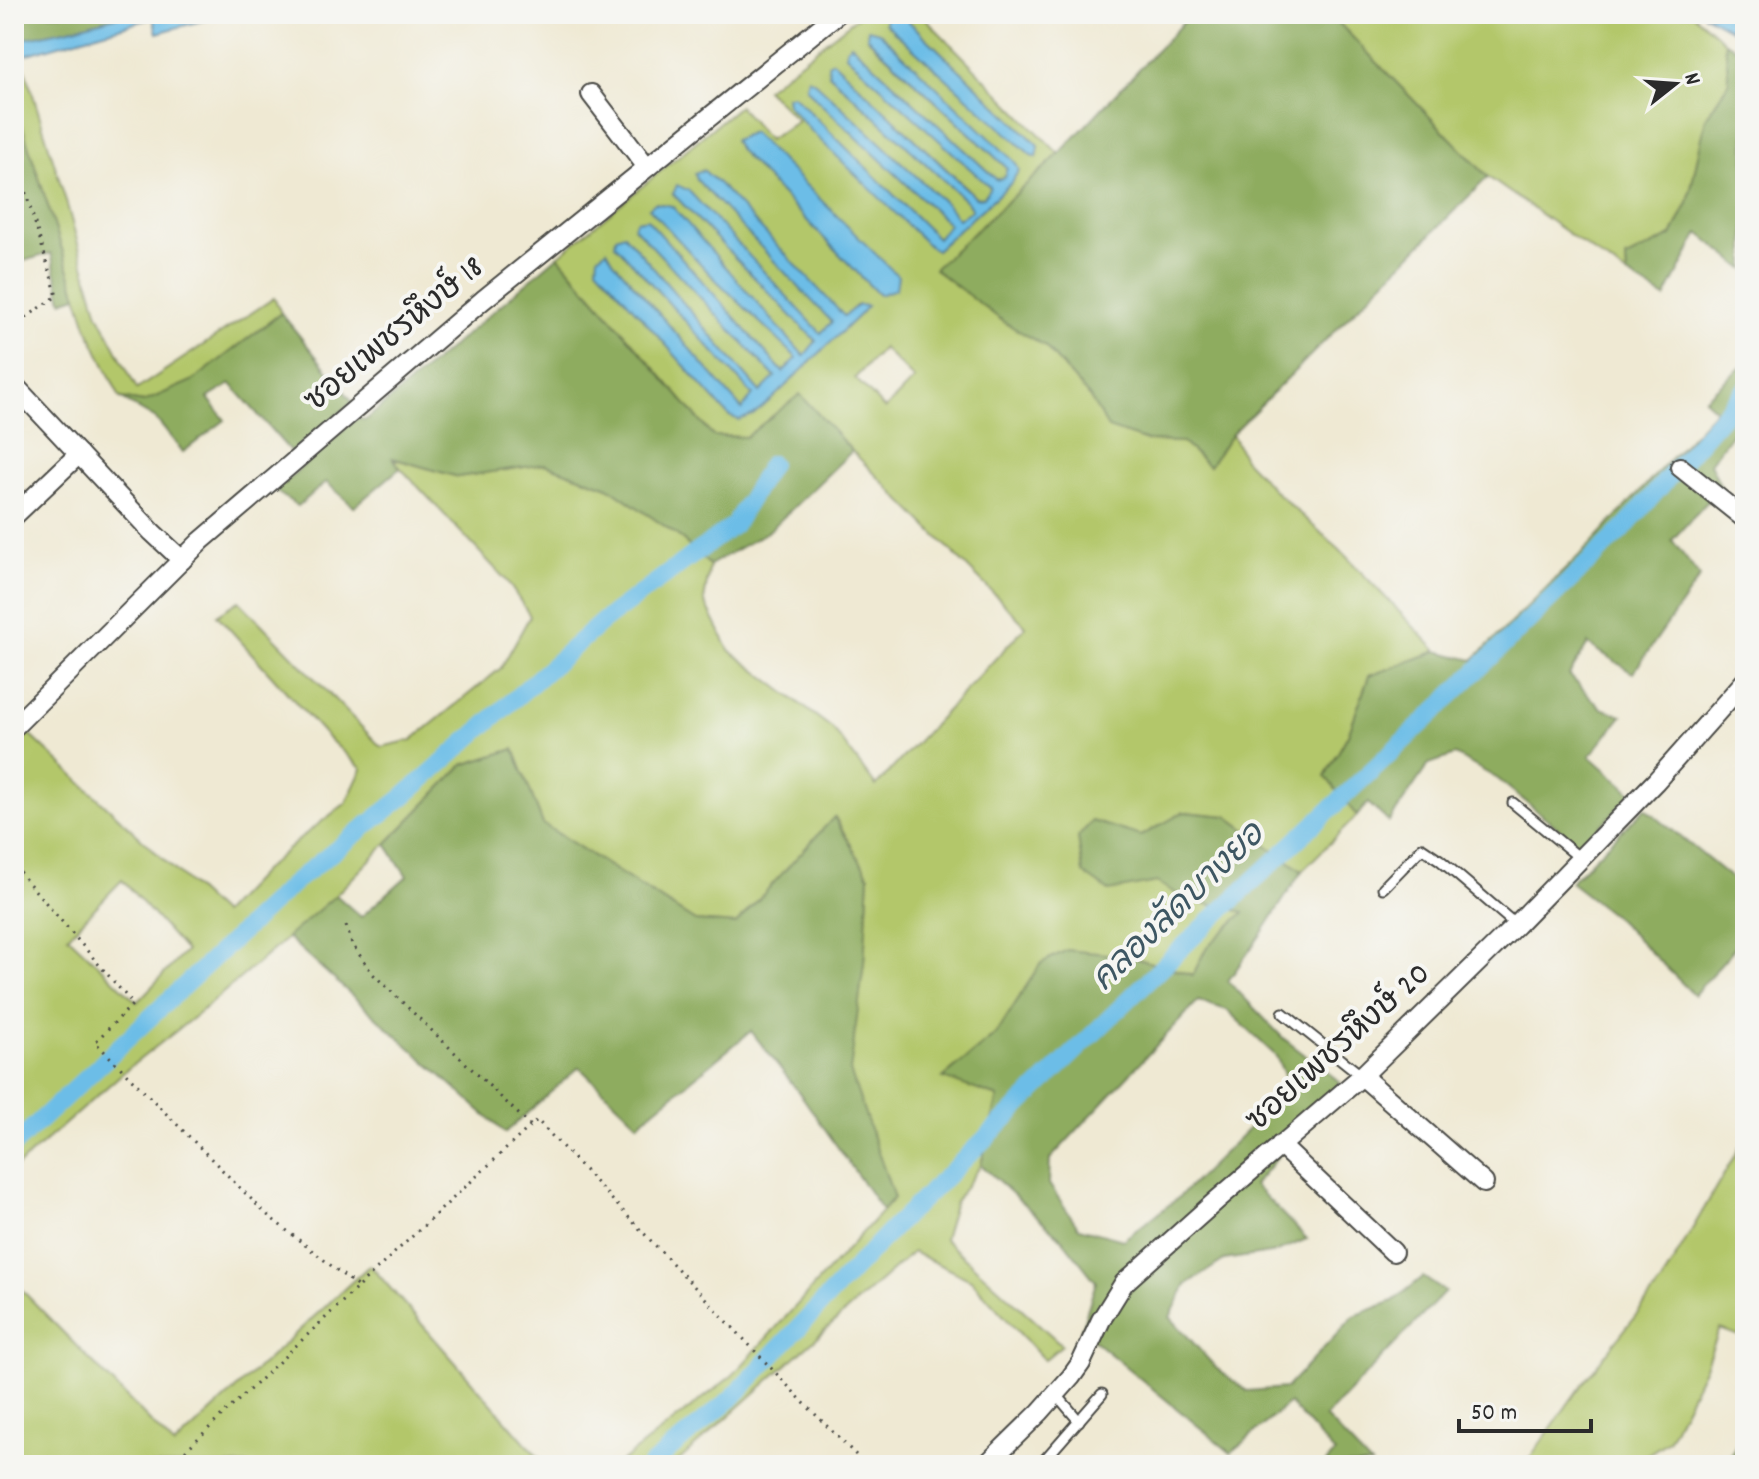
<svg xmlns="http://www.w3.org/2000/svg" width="1759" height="1479" font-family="Dekko,'Playpen Sans Thai',sans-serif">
<rect width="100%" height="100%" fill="#f6f6f2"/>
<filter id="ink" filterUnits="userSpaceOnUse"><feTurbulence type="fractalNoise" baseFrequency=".0125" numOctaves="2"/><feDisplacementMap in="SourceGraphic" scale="16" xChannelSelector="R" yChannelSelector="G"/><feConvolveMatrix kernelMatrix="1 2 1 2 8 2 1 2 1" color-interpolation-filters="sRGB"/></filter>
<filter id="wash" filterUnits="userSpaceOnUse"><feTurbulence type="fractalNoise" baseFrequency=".006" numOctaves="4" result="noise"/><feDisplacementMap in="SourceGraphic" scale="32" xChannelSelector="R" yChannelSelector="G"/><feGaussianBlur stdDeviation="1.8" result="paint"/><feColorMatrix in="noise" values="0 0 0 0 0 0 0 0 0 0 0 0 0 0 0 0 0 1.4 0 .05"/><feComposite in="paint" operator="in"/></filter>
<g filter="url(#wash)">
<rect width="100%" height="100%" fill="#efe9d3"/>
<g fill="#b3c76b" stroke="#6f794b" stroke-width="2" fill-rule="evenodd">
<path d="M 861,14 L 886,14 L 885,23 L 1037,157 L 1039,146 L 901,14 L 921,14 L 1059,154 L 935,269 L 1004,322 L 1045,346 L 1089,396 L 1109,428 L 1147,441 L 1182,442 L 1209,466 L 1232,434 L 1244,459 L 1277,493 L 1340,550 L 1437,651 L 1369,676 L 1348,735 L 1325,776 L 1357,816 L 1302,871 L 1227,816 L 1184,812 L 1141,836 L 1157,882 L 1185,899 L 1245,912 L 1206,948 L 1193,975 L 1127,956 L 1042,963 L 996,1034 L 944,1077 L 998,1097 L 981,1165 L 955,1202 L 944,1239 L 1062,1345 L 1044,1360 L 971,1280 L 913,1252 L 674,1465 L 617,1465 L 733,1375 L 894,1198 L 849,1071 L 864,963 L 869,876 L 835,817 L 736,924 L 695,921 L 543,824 L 514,749 L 463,765 L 326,905 L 199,1013 L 125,1071 L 14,1169 L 14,743 L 26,731 L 222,914 L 263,871 L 308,832 L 346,803 L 362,769 L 327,737 L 217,615 L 239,601 L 381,747 L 412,740 L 501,668 L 530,616 L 507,581 L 391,458 L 458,477 L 545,464 L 608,487 L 676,534 L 710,565 L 704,600 L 729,650 L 833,729 L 876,786 L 1026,626 L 852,451 L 800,395 L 746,437 L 713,436 L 558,256 L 739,106 L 768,140 L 798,121 L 766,89 ZM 867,38 L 1019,170 L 1010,184 L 936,250 L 793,95 L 937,238 L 950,225 L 817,100 L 806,87 L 808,79 L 815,82 L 948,206 L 958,219 L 972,210 L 967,202 L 829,74 L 836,64 L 977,198 L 984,197 L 991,187 L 846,55 L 851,44 L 997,180 L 1004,177 L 1007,168 ZM 734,140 L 878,294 L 739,150 ZM 703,170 L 718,183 L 844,317 L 857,305 L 866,306 L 860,314 L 773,398 L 729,416 L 597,267 L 607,250 L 614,262 L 742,409 L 753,395 L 615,244 L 624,234 L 760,392 L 776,378 L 634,227 L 647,219 L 783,372 L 797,358 L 710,274 L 650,208 L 656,203 L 672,207 L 804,356 L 816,341 L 673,194 L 688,190 L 821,334 L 833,322 L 697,180 ZM 883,348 L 914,379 L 885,409 L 855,378 ZM 122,880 L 186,951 L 137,1002 L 68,936 Z"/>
<polygon points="1330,14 1693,14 1725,42 1729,82 1706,118 1688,203 1672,236 1626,258 1627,275 1488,177"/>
<polygon points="21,56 65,198 98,314 137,389 274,298 281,313 194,380 144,402 120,398 89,332 14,101 14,58"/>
<polygon points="1745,1138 1745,1338 1720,1329 1704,1369 1668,1441 1637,1461 1623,1465 1525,1465 1577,1391 1661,1283"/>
<polygon points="370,1265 545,1465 14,1465 14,1282 174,1446"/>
</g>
<g fill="#8eac5f" stroke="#5c6c45" stroke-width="2" fill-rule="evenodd">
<polygon points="14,14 126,14 74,28 14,41"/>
<polygon points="1191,14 1330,14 1488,177 1232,434 1209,466 1182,442 1147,441 1108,428 1089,396 1045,346 1004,322 934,269 1059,154"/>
<polygon points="1725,42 1745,52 1745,270 1699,233 1665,298 1627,275 1626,258 1672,236 1688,203 1706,118 1729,82"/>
<polygon points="14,101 77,296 62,301 51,253 14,264"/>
<polygon points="558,256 713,436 746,437 800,394 852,451 769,531 710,565 676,534 608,487 545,464 458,477 393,458 400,468 354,507 326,482 298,506 275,491 357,418 366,420"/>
<polygon points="281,313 353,402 291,452 231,384 208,398 225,420 183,452 156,419 120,398 144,402 194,380"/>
<polygon points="1745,364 1745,416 1710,463 1721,487 1672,540 1700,577 1633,673 1588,644 1569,675 1601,708 1622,716 1590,756 1633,794 1580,846 1498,779 1455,755 1429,764 1389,822 1368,803 1357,816 1325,776 1348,735 1369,676 1437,651 1473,660 1590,545 1716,410 1704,399"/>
<polygon points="514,749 543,824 695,921 736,924 834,817 869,876 864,963 850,1071 894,1198 882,1210 801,1095 751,1031 638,1124 579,1067 505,1133 287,937 336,895 361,917 407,876 386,844 463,765"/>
<polygon points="1645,808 1745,889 1745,936 1694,995 1614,916 1570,882"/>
<path d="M 1184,812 L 1227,816 L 1302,871 L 1262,933 L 1228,981 L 1283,1038 L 1340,1082 L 1254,1185 L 1307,1239 L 1277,1252 L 1224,1260 L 1186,1285 L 1170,1317 L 1216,1368 L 1247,1391 L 1286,1388 L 1354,1316 L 1393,1301 L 1423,1277 L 1445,1292 L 1325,1417 L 1371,1465 L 1324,1465 L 1335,1453 L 1289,1403 L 1231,1453 L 1081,1330 L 1096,1282 L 1062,1239 L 981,1165 L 998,1097 L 943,1078 L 996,1034 L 1041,963 L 1067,950 L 1127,956 L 1193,975 L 1206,948 L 1244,912 L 1185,899 L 1157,882 L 1109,891 L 1083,873 L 1078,837 L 1092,821 L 1141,836 ZM 1198,1001 L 1227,1010 L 1276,1056 L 1290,1088 L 1178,1198 L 1123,1240 L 1079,1228 L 1049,1184 L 1050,1159 Z"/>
<polygon points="1745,1382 1745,1465 1726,1465 1737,1443 1736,1404"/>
</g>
<g fill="#6cbde7" stroke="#4c7489" stroke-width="2">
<polygon points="126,14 227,14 157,33 153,18 14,58 14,41 74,28"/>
<polygon points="886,14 901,14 1039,146 1037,157 1031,155 885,23"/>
<polygon points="1703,14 1725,14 1745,25 1745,37"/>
<polygon points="868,29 879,32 1015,162 1019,170 1010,184 936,250 931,248 809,129 787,104 786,97 793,95 937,238 949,224 817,100 806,87 808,78 815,82 948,206 958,219 972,210 967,202 829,74 828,64 833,61 976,198 984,197 990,187 846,55 847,48 851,44 997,180 1004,177 1007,168 867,37"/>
<polygon points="752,132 898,276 896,289 879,295 739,150 734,140"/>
<polygon points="703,170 718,183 844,316 858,305 867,306 860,314 773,398 753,415 739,420 729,416 597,267 598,256 607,250 614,262 742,409 753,395 615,244 616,237 624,234 760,392 775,377 634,227 636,221 647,219 783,372 797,358 710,274 649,208 655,203 672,206 804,356 816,341 673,194 677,185 688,190 821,333 832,322 697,180 695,174"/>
</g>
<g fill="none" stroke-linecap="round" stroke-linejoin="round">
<g stroke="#6cbde7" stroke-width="18">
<polyline points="14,1145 297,880 402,798 603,621 734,525 771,464"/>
<polyline points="651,1465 732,1398 893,1228 1193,937 1429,717 1626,526 1745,390"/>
</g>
</g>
</g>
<g filter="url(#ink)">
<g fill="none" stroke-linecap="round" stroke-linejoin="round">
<g stroke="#484844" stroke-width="13">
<g id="lane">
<polyline points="1513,803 1581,859"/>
<polyline points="1383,888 1422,848 1440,860 1516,925"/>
<polyline points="1283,1013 1362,1076"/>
<polyline points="1056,1394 1079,1421"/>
<polyline points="1040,1465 1102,1394"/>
</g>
</g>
<g stroke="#484844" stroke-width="22">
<g id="street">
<polyline points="591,94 647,167"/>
<polyline points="14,385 152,532 182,560"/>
<polyline points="1680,467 1745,519"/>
<polyline points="14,516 79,454"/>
<polyline points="14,727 201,541 483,300 837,14"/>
<polyline points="1362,1076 1484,1183"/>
<polyline points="1280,1145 1393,1252"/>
<polyline points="986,1465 1040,1412 1071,1377 1081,1363 1101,1320 1124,1283 1217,1200 1362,1076 1516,925 1656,781 1745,681"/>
</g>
</g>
<g stroke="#484844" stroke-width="3" stroke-dasharray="2 6" stroke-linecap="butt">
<polyline points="14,154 57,296 14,326"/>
<polyline points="14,866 133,1004 95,1042 266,1214 358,1287 170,1465"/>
<polyline points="346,926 352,944 372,973 531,1126"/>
<polyline points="359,1286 537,1120 805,1404 866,1465"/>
</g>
<use href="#lane" stroke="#fff" stroke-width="9"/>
<use href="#street" stroke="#fff" stroke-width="18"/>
</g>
</g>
<g text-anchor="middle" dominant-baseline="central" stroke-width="8" stroke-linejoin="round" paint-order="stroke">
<g font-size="32" fill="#2b2b2b" stroke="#f6f6f2">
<text transform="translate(396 336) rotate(-40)">ซอยเพชรหึงษ์ 18</text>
<text transform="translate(1340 1049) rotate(-42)">ซอยเพชรหึงษ์ 20</text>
</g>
<g font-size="34" font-style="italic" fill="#3e5763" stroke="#f6f6f2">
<text transform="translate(1180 909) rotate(-44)">คลองลัดบางยอ</text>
</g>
</g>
<rect width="1759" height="1479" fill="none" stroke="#f6f6f2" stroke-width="48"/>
<g transform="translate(1675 84) rotate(73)" stroke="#f6f6f2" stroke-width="6" paint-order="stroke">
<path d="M0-6L14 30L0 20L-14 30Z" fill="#2b2b2b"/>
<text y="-12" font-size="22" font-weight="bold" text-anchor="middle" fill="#2b2b2b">N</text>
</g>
<path d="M1459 1419v12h132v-12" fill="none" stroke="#2b2b2b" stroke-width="4"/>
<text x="1471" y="1419" font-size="24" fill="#2b2b2b" stroke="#f6f6f2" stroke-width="6" paint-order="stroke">50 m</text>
</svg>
